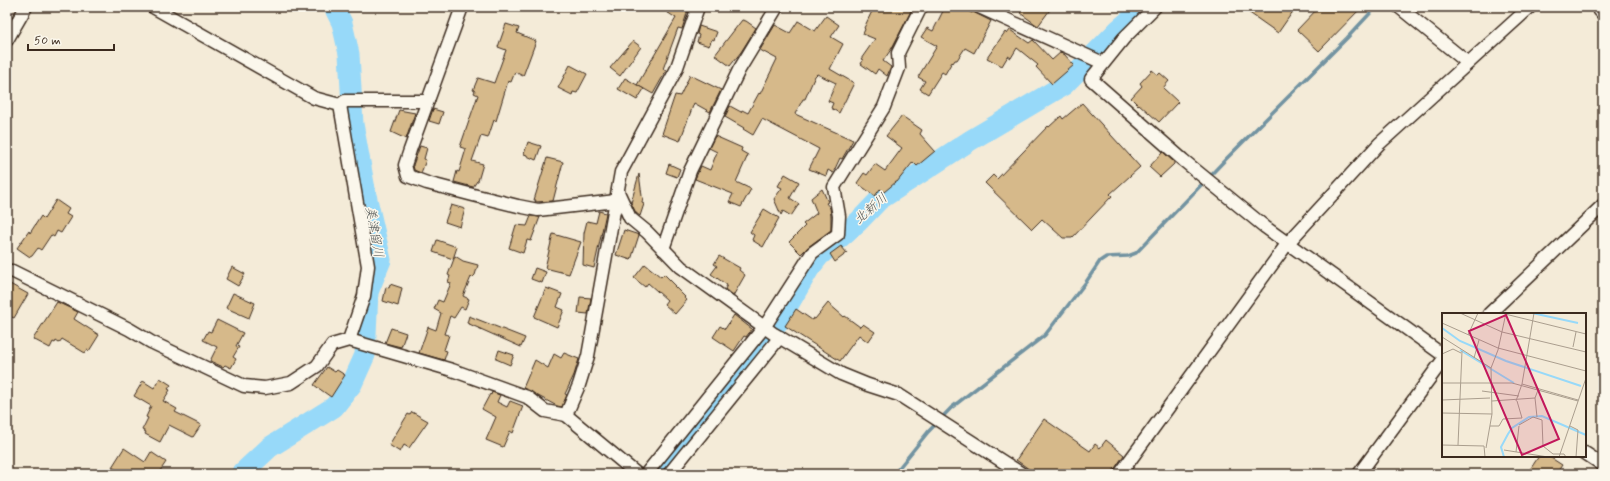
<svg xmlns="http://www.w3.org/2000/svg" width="1610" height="481" font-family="Mynerve,'Klee One',sans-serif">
<rect width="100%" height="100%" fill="#f4ebd8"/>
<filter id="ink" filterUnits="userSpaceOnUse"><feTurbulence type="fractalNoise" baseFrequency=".025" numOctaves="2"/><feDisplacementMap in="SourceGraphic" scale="8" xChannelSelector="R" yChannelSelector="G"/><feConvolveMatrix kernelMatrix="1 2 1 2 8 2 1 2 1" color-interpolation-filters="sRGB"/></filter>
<g filter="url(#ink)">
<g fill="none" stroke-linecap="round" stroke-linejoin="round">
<polyline stroke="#7293a1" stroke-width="3.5" points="894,474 928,432 951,408 1045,335 1086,282 1100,261 1106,257 1128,256 1136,253 1226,159 1347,38 1376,7"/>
<g stroke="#97d9f9" stroke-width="21">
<polyline points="241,474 270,447 334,407 352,384 365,355 368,292 381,260 366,195 353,124 349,54 342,23 334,7"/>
<polyline points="656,474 779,321 809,269 819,256 859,221 879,200 971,140 1064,85 1118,30 1145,7"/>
</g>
</g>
<g fill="#d6b98a" stroke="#3b2a1e">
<polygon points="659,7 689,7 682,29 678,28 663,69 666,71 653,94 637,85 676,18"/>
<polygon points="874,7 913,7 892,48 883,61 891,67 887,76 878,69 875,74 861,64 863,60 861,59 875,39 863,34 865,29 864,28"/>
<polygon points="945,7 959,7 972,13 973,12 991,21 974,53 965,48 957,60 955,60 953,63 952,62 945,74 942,72 928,94 920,89 925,81 918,77 937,46 921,37 927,28 933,31"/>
<polygon points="1025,7 1052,7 1038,26 1020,13"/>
<polygon points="1241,7 1296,7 1278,33"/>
<polygon points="1319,7 1362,7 1319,51 1297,30"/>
<polygon points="826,16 839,25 831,37 843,44 830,69 854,83 839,113 831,108 833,103 828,101 836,83 817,74 815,76 805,99 803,99 795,114 853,140 842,159 840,158 833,173 828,170 826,176 809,169 819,149 762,119 753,135 743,129 744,128 725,117 730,106 741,112 742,110 748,113 759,93 760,94 777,59 760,50 775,25 790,33 798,21 815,31"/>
<polygon points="742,20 746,21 756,28 741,52 730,66 715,55"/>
<polygon points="506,24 519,28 517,33 536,41 523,76 515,72 511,82 508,81 496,121 494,120 488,138 481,136 472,161 483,164 478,181 477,181 473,187 454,182 457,171 459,172 466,149 460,147 478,95 474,93 475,91 473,90 478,78 494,83 506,50 498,47"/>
<polygon points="699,26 717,32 714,40 712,39 709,46 697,42 699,35 697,34"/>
<polygon points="1010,30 1029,43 1033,40 1052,60 1061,52 1063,54 1064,54 1074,65 1052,84 1036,67 1038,65 1017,48 1011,58 1008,56 1002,66 987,58 1005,32 1007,34"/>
<polygon points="633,41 641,47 620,76 610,68"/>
<polygon points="570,65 587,74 577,93 573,92 572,95 558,88"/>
<polygon points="1152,70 1158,75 1160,73 1169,81 1163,88 1178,102 1159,122 1139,104 1138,105 1131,98 1142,86 1140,83"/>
<polygon points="690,75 721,90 710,112 694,103 680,141 662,134 675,95 680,96"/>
<polygon points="625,78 644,89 637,100 618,89"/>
<polygon points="1082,103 1140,167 1110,194 1112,196 1072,238 1063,238 1042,219 1032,229 985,183 993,175 997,179 1048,126 1049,127 1061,116 1063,119"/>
<polygon points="433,109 443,112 439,124 429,121"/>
<polygon points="399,110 415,113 406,139 391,132"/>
<polygon points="902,116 922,130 920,134 935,151 917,166 913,162 897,182 896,182 884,192 880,189 875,196 857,183 864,173 867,175 875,164 885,171 902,148 886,136"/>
<polygon points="715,136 742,148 741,151 748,155 736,182 751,189 741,207 729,202 733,194 695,179 701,166 710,170 717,152 709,148"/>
<polygon points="528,142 541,146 536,160 527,156 527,155 524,154"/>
<polygon points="420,146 427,148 424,159 426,160 421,173 414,170 413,165"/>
<polygon points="1163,152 1174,162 1174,164 1160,177 1149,167"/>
<polygon points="547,158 563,162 553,201 535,202 536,200 534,200"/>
<polygon points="669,164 680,169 677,177 666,173"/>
<polygon points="639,174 642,196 643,197 642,203 644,204 640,216 636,213 631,203"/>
<polygon points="785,174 799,182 790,198 799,204 791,216 783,211 781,215 774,199 782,188 778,186"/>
<polygon points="822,189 828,202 826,203 830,208 831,216 831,230 808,247 801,254 789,242 805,226 803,224 817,213 811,198"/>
<polygon points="56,200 69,209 66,214 71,217 61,233 57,231 54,237 51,235 41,250 38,248 32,256 30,257 17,248 29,231 30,233 41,216 44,219"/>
<polygon points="451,205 465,209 460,227 445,222"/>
<polygon points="764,209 779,218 763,247 752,240 754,235 750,232"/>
<polygon points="599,211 606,213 594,268 583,265 584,233 587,221 596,223"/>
<polygon points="531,216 540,217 531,241 527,240 523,253 509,248 516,225 527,226"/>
<polygon points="624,230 639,235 631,260 616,255"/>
<polygon points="553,234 581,242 569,274 545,268"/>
<polygon points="437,240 457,247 453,259 433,252"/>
<polygon points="841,246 847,253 835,262 830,254"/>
<polygon points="455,256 463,261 478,265 475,275 472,278 471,277 463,296 469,299 465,309 461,307 454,318 450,316 444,334 449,335 444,350 447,351 444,360 419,353 428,327 436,330 441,313 434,309 438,300 443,302 451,283 448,282 450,276 448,275"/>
<polygon points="719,256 740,268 739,270 745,275 733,296 725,289 727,285 711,274 717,266 714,264"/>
<polygon points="645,264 661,277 664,274 675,285 674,286 685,297 684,298 687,300 675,314 664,304 667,300 648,283 645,287 634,278"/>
<polygon points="232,267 245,274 238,286 226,279"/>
<polygon points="535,268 546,272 542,283 531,279"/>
<polygon points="10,284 28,294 14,318 7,315 7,290"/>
<polygon points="390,284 402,288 398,306 383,301 386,287 389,288"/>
<polygon points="546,288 562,294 557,307 564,310 557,327 534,317"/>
<polygon points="233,293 255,303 249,318 226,308"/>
<polygon points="580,297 591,298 588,314 578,313"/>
<polygon points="57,302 78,312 74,319 99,335 89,351 87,350 85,353 62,339 59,343 56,341 55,343 53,342 50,348 33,339"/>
<polygon points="828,303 844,317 845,316 860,327 863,324 875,332 868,342 859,335 840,361 785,326 796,309 812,320 813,318 815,319"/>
<polygon points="734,315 752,329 746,337 744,336 734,351 713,337 720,326 725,329"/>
<polygon points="469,316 525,338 521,347 467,323"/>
<polygon points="217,320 243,333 236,346 239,347 233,357 236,359 231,368 225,365 223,367 210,361 217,347 203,340 208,331 211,332"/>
<polygon points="391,328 406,333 401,347 385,343"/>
<polygon points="499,350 514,355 510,365 496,359"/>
<polygon points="564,353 579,359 574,375 565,394 567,395 562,407 557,406 523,388 535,360 548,368 554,354 561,358"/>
<polygon points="327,367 335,372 337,370 345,375 331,397 314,385"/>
<polygon points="160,378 171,385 168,389 170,390 163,401 177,409 175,412 201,425 193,437 169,425 160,442 145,434 146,432 142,430 148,418 146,417 151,406 134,396 143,381 154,388"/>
<polygon points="492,392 500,395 497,402 507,407 510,401 523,406 513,433 510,431 503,447 486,440 496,417 482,409 490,394 491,395"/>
<polygon points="412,412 428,421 409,448 404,445 400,452 389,445 408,414 410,415"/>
<polygon points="1044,419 1090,451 1095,444 1100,448 1106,440 1124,455 1111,474 1036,474 1016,460"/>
<polygon points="124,448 145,462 151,452 166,462 158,474 123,474 112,467"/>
<polygon points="1539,456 1548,456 1562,465 1556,474 1527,474"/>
</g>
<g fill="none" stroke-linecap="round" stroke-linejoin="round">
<g stroke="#3b2a1e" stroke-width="15">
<g id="minor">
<polyline points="153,7 314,98 340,105"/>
<polyline points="462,7 410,150 405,165 408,176 427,183 473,195 518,206 538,210 616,201"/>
<polyline points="979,7 1103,63"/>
<polyline points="1155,7 1124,38 1091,79 1183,160 1265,227 1443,355"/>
<polyline points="1399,7 1468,63"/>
<polyline points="1597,7 1603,14"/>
<polyline points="7,40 26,7"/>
<polyline points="340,105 368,266 364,296 349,340"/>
<polyline points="340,105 345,101 428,101"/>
<polyline points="618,192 630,218 647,232 681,267 774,334 841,374 868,385 899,395 1022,474"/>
<polyline points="663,249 690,171 739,70 777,7"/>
<polyline points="7,271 12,271 129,329 151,342 244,386 265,388 291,383 317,366 332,345 349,340 452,370 527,397 545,411 566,415 637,474"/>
<polyline points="1489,314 1603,205"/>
<polyline points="566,415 579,385 588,356 621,172 676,70 698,7"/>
<polyline points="1585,453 1603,465"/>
<polyline points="646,474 765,326 812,253 838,234 839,216 834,187 884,107 899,68 898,53 921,7"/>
<polyline points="669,474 780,337"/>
<polyline points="1120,474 1287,244 1379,144 1530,7"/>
<polyline points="1359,474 1443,360"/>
</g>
</g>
<use href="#minor" stroke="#fbf7ec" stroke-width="12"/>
</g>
</g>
<g text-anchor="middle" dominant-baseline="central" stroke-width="3" stroke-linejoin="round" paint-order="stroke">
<g font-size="13" font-style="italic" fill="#525655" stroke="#fbf7ec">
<text transform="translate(871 209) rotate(-41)">北新川</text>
<text transform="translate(374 232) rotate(80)">美津留川</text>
</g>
</g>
<g transform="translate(1442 313)">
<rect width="144" height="144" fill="#f4ebd8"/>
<path fill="none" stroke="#97d9f9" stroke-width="2" d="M 90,0 L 136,10M 0,15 L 18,28 L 64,48 L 139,73M 18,37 L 72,70M 62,144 L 59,134 L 66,121 L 70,115 L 87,104 L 100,103 L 144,122"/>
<path fill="none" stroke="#aa9e8e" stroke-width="1" d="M 18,0 L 60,19 L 144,39M 59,0 L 144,21M 0,10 L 56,35 L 144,58M 26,22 L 36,0M 0,24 L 49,55M 131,34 L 134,19M 0,41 L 11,36 L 19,40M 32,45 L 37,27M 0,70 L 70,70 L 136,88M 80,71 L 136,87M 40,78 L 77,83M 18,85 L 20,38M 0,87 L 48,85M 50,88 L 93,85M 74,88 L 80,71 L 92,0M 0,100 L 50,101M 95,104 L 93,85 L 96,77M 77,112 L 91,104 L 100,107 L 101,133 L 111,141 L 122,141 L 124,144M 48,113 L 57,113 L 61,106 L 80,105 L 75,88M 128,113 L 136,117 L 134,144M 0,132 L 42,133 L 43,144M 16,132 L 18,85M 44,135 L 50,101 L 49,55 L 56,37 L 64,0M 62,137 L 106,144M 74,139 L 77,113M 117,144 L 144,65"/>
<path fill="#c2185b" fill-opacity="0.15" stroke="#c2185b" stroke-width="2" d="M 64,2 L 117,126 L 80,142 L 27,18 Z"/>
<rect width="144" height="144" fill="none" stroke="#3b2a1e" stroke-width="2"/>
</g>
<rect width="1610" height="481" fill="none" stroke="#fbf7ec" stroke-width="24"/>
<rect x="12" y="12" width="1586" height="457" fill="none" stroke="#3b2a1e" stroke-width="1.5" filter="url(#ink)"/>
<path d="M28 44v6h86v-6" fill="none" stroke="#3b2a1e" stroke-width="2"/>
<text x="34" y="44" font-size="12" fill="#3b2a1e" stroke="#fbf7ec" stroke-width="3" paint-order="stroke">50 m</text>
</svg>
